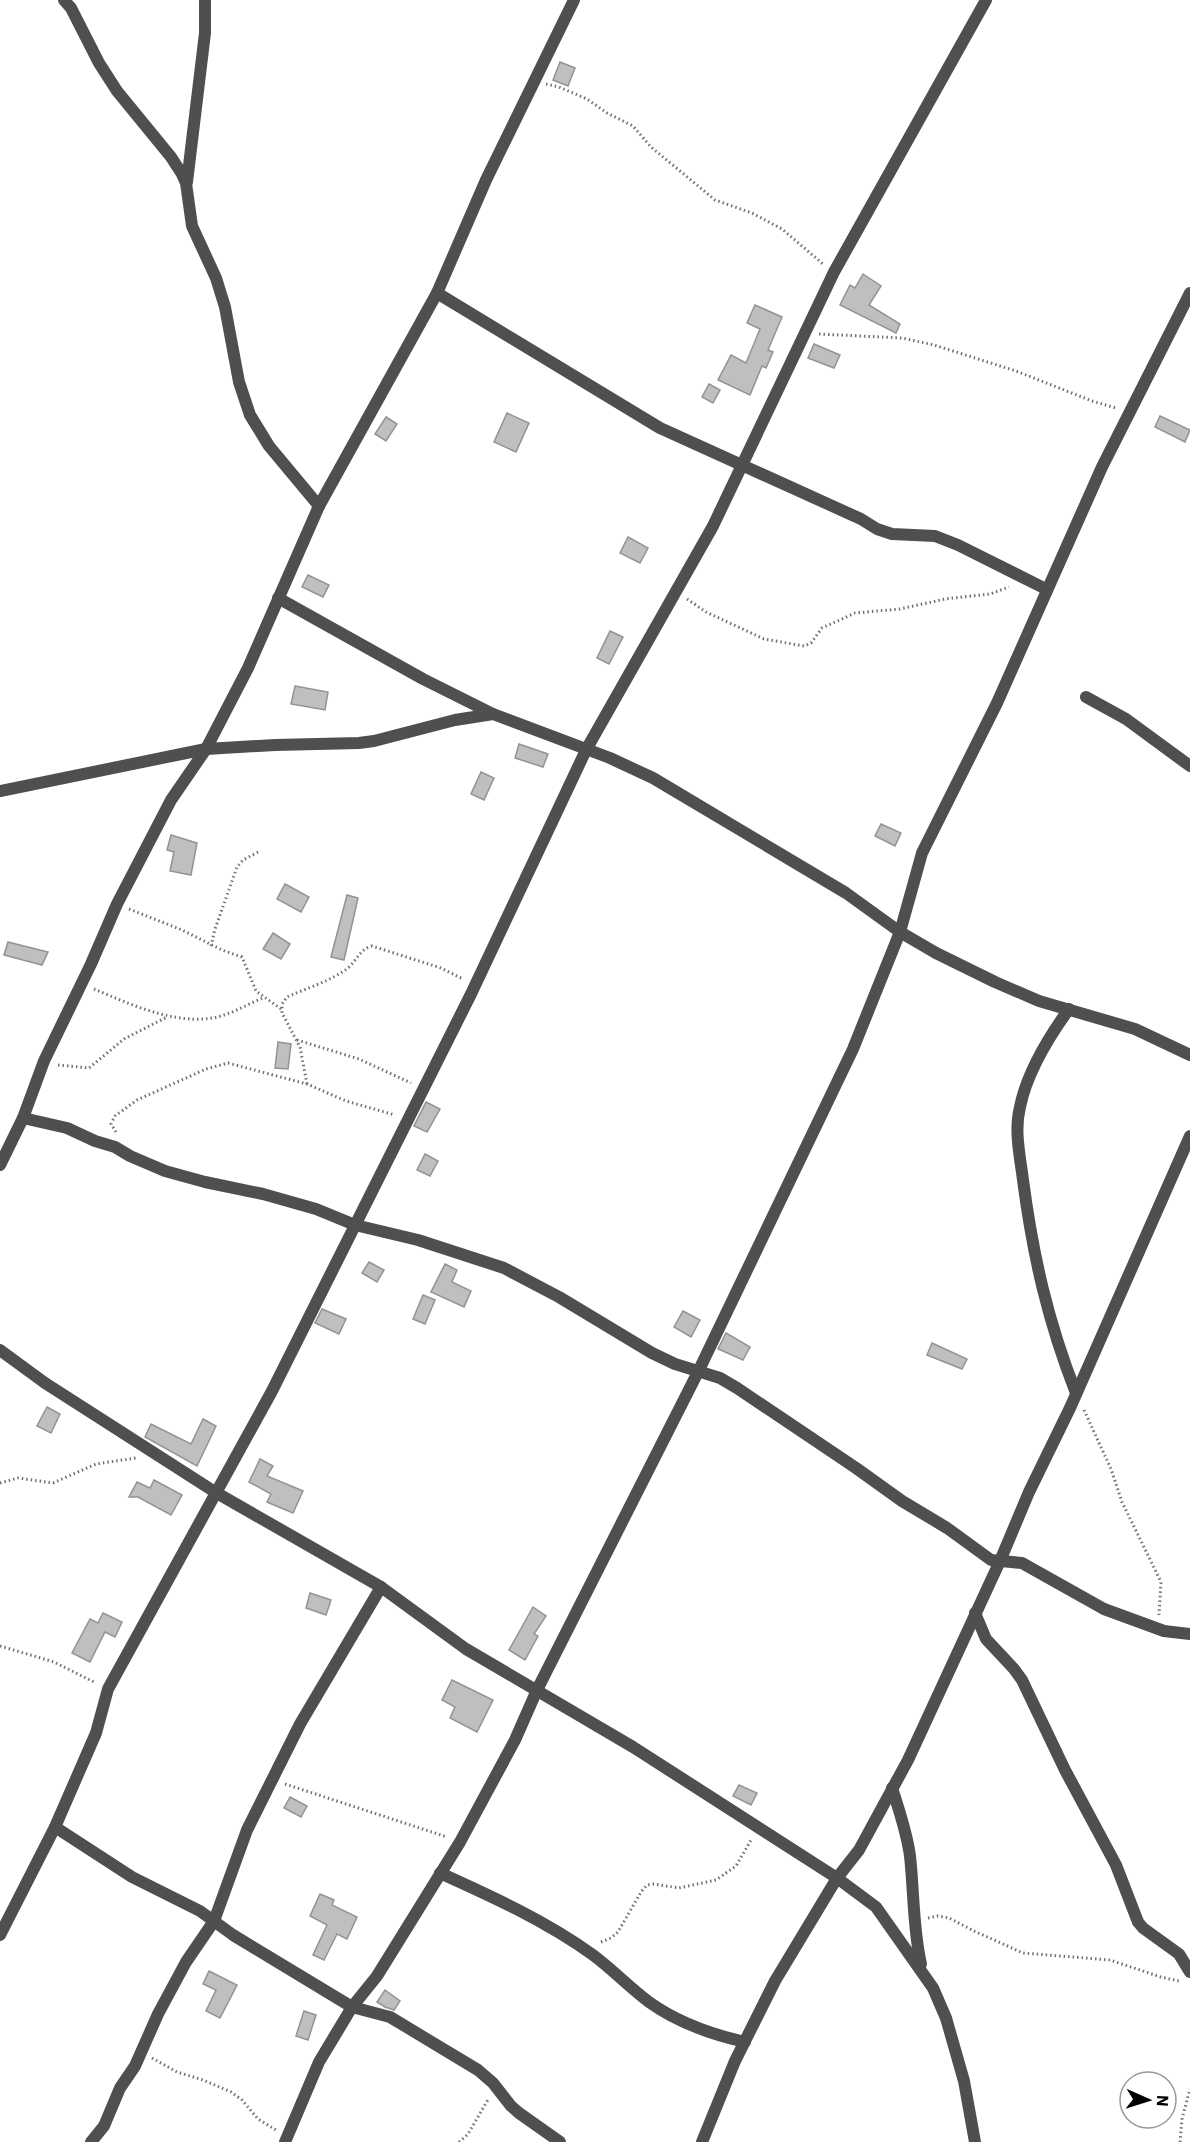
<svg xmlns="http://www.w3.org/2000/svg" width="1190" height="2142" font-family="'IBM Plex Sans',sans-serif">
<rect width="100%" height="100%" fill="#fff"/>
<g fill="#bfbfbf" stroke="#939393" stroke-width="1.5">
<polygon points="560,62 575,68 568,86 553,80"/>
<polygon points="863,274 881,286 869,305 900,324 896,333 840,305 850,285 855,288"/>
<polygon points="755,305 782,317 768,350 773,352 766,368 762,366 750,395 718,380 731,355 746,363 760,329 747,323"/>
<polygon points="814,344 840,355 834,368 808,358"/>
<polygon points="709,384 720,390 713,403 702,397"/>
<polygon points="507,413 529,423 516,452 494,442"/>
<polygon points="1160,416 1190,430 1185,442 1155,427"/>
<polygon points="386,417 397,424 386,441 375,434"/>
<polygon points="628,537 648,548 640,563 620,553"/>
<polygon points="308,575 329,585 323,597 302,587"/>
<polygon points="610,631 623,637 609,664 597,658"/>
<polygon points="295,686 328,692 325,710 291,704"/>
<polygon points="519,744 548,754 543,767 515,758"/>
<polygon points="481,772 494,778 484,800 471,794"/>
<polygon points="881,824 901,833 895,846 875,836"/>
<polygon points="171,835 197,843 191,875 170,871 174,852 167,850"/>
<polygon points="285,884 309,897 301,912 277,899"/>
<polygon points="347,895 358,898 344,960 331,957"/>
<polygon points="273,933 290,944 281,959 263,949"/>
<polygon points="8,942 48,952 42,965 4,955"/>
<polygon points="278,1042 291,1044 288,1069 275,1068"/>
<polygon points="426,1102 440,1109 427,1132 414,1126"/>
<polygon points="425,1154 438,1161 430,1176 417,1170"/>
<polygon points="369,1262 384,1270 377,1282 362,1273"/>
<polygon points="445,1264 457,1270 452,1282 471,1291 464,1307 431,1292"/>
<polygon points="423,1295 435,1300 425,1324 413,1319"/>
<polygon points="322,1309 346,1319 339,1334 315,1323"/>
<polygon points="683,1311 700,1320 691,1337 674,1327"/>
<polygon points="726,1333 750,1347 743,1360 718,1349"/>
<polygon points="932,1343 967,1359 962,1369 927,1355"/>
<polygon points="47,1407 60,1414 51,1433 37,1426"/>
<polygon points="203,1419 216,1426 197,1466 145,1437 151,1424 191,1444"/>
<polygon points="260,1459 273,1466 267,1476 303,1491 293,1513 267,1502 271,1494 249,1482"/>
<polygon points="154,1480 182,1495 171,1515 138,1497 129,1497 137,1482 150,1488"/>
<polygon points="310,1593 331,1600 326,1615 306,1608"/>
<polygon points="533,1607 546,1616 534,1634 538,1636 525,1660 509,1650"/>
<polygon points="103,1613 122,1622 115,1637 105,1632 90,1662 72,1653 90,1619 98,1623"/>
<polygon points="452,1680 493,1700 477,1732 450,1718 455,1707 442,1700"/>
<polygon points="739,1785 757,1793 751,1805 733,1796"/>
<polygon points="290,1797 307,1806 301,1817 284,1808"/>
<polygon points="320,1894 334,1900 332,1905 357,1917 347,1939 337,1934 324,1960 313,1955 327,1925 310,1916"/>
<polygon points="209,1971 237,1985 220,2018 206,2011 216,1990 203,1984"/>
<polygon points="385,1990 400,2001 394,2010 385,2007 377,2002"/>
<polygon points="304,2011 316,2015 308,2040 296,2036"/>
</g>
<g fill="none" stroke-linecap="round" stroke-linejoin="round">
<g stroke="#717171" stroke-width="3" stroke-dasharray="1.5 3" stroke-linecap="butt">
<polyline points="546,84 559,87 587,99 607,113 633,126 651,147 715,200 752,213 782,229 823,264"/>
<polyline points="819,334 902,338 934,345 1016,371 1092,401 1116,408"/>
<polyline points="687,599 706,612 764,639 804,646 811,643 822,628 855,613 900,609 945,599 990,594 1009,587"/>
<polyline points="129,909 182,930 222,950 242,957 256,991 281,1009"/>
<polyline points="211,946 215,929 237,867 243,860 260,851"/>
<path d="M 94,989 C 132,1005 183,1029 224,1015 C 237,1011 250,1003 263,998"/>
<polyline points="297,1040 359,1059 411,1083"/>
<polyline points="58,1065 89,1068 124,1039 167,1017"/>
<path d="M 307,1084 L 300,1047 L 282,1013 L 282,1004 L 287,997 C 307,988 331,981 348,968 C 357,960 360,949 372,946 L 441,968 L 463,979"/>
<polyline points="116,1132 111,1124 115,1116 137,1100 206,1069 228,1063 307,1084 346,1101 395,1115"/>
<polyline points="1084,1410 1111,1469 1122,1502 1161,1582 1159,1615"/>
<polyline points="0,1483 18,1478 53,1483 96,1464 136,1458"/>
<polyline points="0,1646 54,1662 96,1683"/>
<polyline points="285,1784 447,1837"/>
<polyline points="928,1918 938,1916 949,1918 974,1931 1023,1953 1110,1960 1161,1977 1179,1981"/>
<polyline points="601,1942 611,1938 618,1932 641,1892 647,1885 654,1884 679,1888 716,1880 736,1866 751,1840"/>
<polyline points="152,2058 177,2072 203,2080 231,2092 242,2100 258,2119 276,2130"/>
<polyline points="459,2142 468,2134 489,2098"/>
<polyline points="1180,2142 1182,2119 1190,2089"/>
</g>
<g stroke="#4f4f4f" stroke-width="12">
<polyline points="64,0 71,8 99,63 117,91 171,157 182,174 186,183 192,226 216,278 225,307 239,382 250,415 269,446 319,506"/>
<polyline points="187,182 205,33 205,0"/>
<polyline points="437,293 660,428 861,519 877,529 892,534 935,536 958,545 1046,589"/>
<polyline points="278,598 423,679 493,714"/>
<polyline points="1086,697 1126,719 1190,766"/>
<polyline points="0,791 206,749 275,745 359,743 374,741 455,720 493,714 610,758 653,778 846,893 900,932 936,953 995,982 1039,1001 1135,1029 1190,1055"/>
<path d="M 1069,1009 C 1048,1038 1027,1072 1020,1107 C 1014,1131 1020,1156 1023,1180 C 1033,1256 1048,1322 1076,1393"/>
<polyline points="23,1118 67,1128 95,1141 115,1147 130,1156 165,1171 205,1182 263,1194 316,1209 355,1225 418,1240 504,1268 559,1297 652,1353 675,1364 720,1378 737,1388 856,1468 902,1501 947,1528 991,1560 1022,1563 1104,1609 1164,1631 1190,1634"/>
<polyline points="0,1165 23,1118 44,1061 91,964 117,904 171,800 206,749 248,668 319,506 437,293 486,180 574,0"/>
<polyline points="0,1350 45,1383 215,1492 381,1587 466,1649 633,1747 837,1878 876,1907 933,1988 946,2018 964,2081 975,2142"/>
<polyline points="975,1613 986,1639 1014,1669 1022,1680 1065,1770 1116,1865 1138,1922 1143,1928 1179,1954 1190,1972"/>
<path d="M 892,1788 C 899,1810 907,1833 910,1856 C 914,1893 913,1929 921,1964"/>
<polyline points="55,1827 132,1877 200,1911 233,1935 352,2007 390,2017 478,2070 493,2083 511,2106 519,2113 560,2142"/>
<path d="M 440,1873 C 493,1897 546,1921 593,1955 C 612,1969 629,1987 649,2002 C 678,2023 710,2034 745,2042"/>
<polyline points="0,1935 55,1827 96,1733 108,1689 272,1391 471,994 586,750 713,526 834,272 986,0"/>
<polyline points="91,2142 104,2126 120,2088 135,2066 158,2014 186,1962 214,1921 247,1830 300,1724 381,1587"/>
<polyline points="285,2142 319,2062 352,2007 377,1976 460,1842 515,1740 537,1690 699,1370 853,1049 900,932 922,853 997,703 1102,467 1190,293"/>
<polyline points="702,2142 735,2061 775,1981 837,1878 859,1850 908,1760 1000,1561 1029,1492 1070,1408 1190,1136"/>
</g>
</g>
<g transform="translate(1148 2100) rotate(93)"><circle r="28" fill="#ffffff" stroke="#999999" stroke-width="1.5"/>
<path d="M0-4.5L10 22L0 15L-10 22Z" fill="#000000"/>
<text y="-9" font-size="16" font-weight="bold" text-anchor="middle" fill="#000000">N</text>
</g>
</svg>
